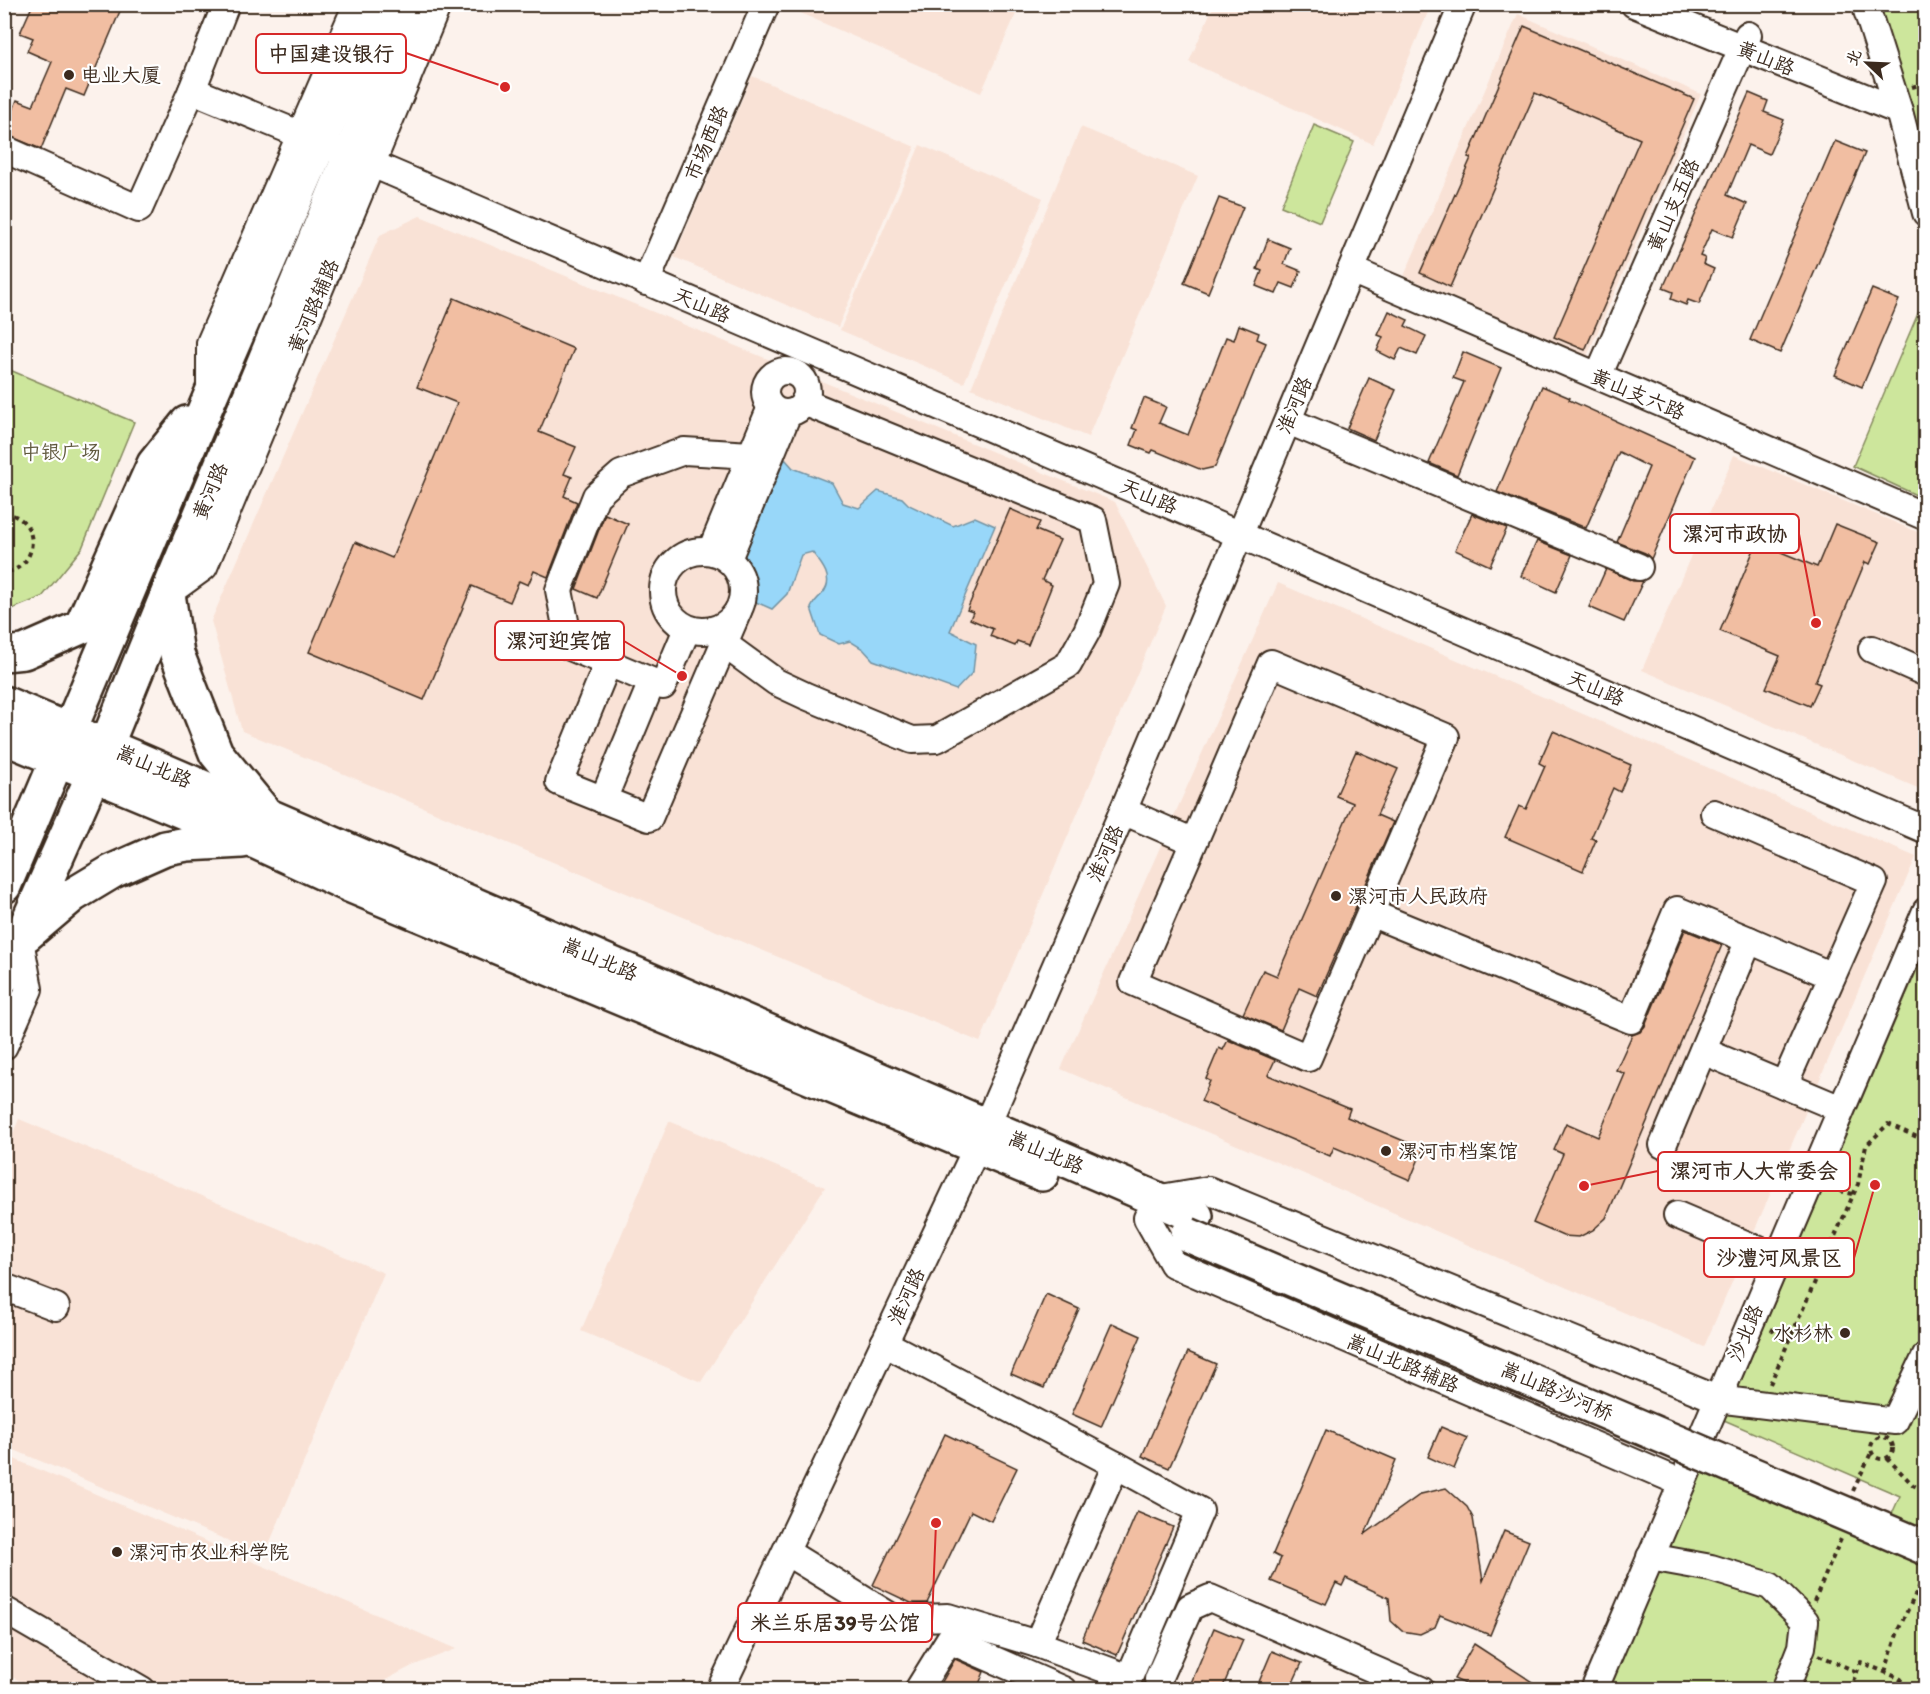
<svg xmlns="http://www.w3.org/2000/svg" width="1930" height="1694" font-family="Itim,'LXGW WenKai TC',sans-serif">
<rect width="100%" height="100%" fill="#fcf2ec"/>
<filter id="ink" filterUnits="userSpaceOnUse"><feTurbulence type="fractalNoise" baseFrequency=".0167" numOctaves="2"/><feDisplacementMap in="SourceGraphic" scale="12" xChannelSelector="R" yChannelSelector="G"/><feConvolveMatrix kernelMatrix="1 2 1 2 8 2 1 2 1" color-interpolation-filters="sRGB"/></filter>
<g filter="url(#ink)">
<g fill="#f9e2d6">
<polygon points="1214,4 1431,4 1431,5 1373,144 1189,62"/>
<polygon points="799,5 1020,4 1020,5 981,93 796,11"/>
<polygon points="1518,14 1701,94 1587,356 1404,276"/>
<polygon points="752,76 915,147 838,327 674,257"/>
<polygon points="1081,127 1198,176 1088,437 971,388"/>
<polygon points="920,145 1043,198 964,383 840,330"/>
<polygon points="420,216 1115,502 1166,606 980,1042 242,731 211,621 380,235"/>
<polygon points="1734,455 1925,535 1926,786 1920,789 1642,670"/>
<polygon points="1278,583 1916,857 1704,1347 1061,1069"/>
<polygon points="19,1119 384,1273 264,1556 5,1446 4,1154"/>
<polygon points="669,1121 825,1187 701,1382 581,1331"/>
<polygon points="5,1455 456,1649 412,1666 378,1684 373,1689 41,1690 5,1674"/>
</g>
<g fill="#cde69c" stroke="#84885d" stroke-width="1.5">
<polygon points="1878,5 1925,5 1925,162"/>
<polygon points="1314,125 1354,142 1320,222 1281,206"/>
<polygon points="1925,297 1925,499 1853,466"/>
<polygon points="5,368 134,422 82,548 42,597 5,612"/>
<polygon points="1925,951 1925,1689 1606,1690 1697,1469 1891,1516 1900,1496 1724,1420"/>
</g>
<path fill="#98d7f9" stroke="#7392a1" stroke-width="1.5" d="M 785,459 L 793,468 L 832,483 L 843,503 L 859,508 L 878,491 L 902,498 L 909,505 L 953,526 L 975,517 L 995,526 L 950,631 L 976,644 L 973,672 L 956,690 L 873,660 L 863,649 L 850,641 L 839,644 L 820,635 L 811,608 C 815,599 817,600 823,593 C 835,579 821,563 812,552 L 801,555 L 787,594 L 772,609 L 747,598 L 748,577 L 741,561 Z"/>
<g fill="#f1bea2" stroke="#3b2a1e" stroke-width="1.5">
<polygon points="33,4 123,4 84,96 66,89 41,149 4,134 17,100 33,106 52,62 27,51 33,38 20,33"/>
<polygon points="1524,26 1694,99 1585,350 1554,337 1640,139 1535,93 1450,287 1420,273 1471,158 1468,157"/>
<polygon points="1749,93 1768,101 1764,112 1784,120 1769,154 1748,145 1727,195 1747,204 1733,237 1712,229 1700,256 1705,258 1703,264 1714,269 1699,304 1688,300 1686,305 1671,299 1673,292 1663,288"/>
<polygon points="1835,141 1865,153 1780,353 1750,340"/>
<polygon points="1219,198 1243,207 1208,293 1184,283"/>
<polygon points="1268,239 1290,248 1284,264 1301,271 1294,288 1281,283 1276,294 1256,286 1262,271 1257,269"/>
<polygon points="1872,289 1899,300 1862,387 1835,375"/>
<polygon points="454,298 574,349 539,432 576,447 564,474 572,477 564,496 577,502 548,577 534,571 528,585 519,581 510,602 472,586 424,700 309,652 355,542 392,558 457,403 417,387"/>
<polygon points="1389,311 1408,320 1405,326 1426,336 1417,355 1401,348 1395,360 1377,351 1383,337 1378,335"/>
<polygon points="1239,325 1259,333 1257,339 1266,343 1215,467 1202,470 1153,450 1151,453 1131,445 1137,430 1132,428 1144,398 1166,407 1159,423 1188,435 1226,337 1234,340"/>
<polygon points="1463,352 1501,368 1457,475 1429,463 1464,382 1453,378"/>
<polygon points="1369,378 1396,390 1374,440 1347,428"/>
<polygon points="1542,386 1570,398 1569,400 1695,457 1651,559 1645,553 1617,542 1649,467 1619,452 1586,528 1497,492"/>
<polygon points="1010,509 1040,522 1036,530 1060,540 1042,580 1052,585 1028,645 1017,641 1015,646 990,636 993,629 970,619 973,612 967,610"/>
<polygon points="605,514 628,524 597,598 576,589"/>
<polygon points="1472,514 1507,528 1490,566 1455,550"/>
<polygon points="1835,524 1880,542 1870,564 1865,562 1815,682 1820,684 1810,706 1766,688 1780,656 1720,631 1757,542 1817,567"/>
<polygon points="1537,541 1572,555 1556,592 1521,576"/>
<polygon points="1606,569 1633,581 1643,581 1624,622 1589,607"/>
<polygon points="1553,731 1631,765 1620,792 1613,788 1591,838 1596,840 1583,871 1505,837 1519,806 1526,809 1545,766 1539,763"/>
<polygon points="1356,751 1398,769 1377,815 1393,822 1317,996 1299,988 1281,1030 1243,1014 1263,970 1277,976 1353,803 1336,796"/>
<polygon points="1685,930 1722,945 1606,1218 1593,1230 1579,1237 1563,1236 1533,1223 1563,1154 1554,1150 1566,1123 1598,1137 1625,1074 1616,1070 1632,1035 1640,1032 1645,1026"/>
<polygon points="1228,1040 1275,1060 1268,1075 1350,1109 1347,1117 1423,1149 1410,1180 1334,1147 1330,1156 1201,1101 1210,1081 1206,1079 1219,1048 1223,1050"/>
<polygon points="1046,1294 1079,1309 1044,1388 1011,1374"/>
<polygon points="1112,1323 1141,1336 1101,1427 1072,1414"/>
<polygon points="1188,1352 1216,1364 1169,1468 1142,1456"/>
<polygon points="1441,1427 1467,1438 1454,1469 1428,1457"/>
<polygon points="1326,1430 1396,1460 1365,1534 1421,1494 1446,1488 1467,1507 1473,1518 1483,1581 1504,1531 1529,1541 1490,1635 1440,1615 1435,1627 1420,1634 1402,1631 1391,1621 1389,1598 1346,1578 1342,1586 1336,1583 1326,1604 1271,1581 1281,1558 1273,1554"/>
<polygon points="945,1434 1017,1468 991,1521 971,1511 927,1603 911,1603 873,1585"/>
<polygon points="1137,1512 1173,1527 1117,1655 1082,1640"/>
<polygon points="1214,1628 1243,1640 1222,1689 1207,1689 1191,1683"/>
<polygon points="1474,1644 1543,1689 1477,1689 1454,1679"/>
<polygon points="1272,1651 1302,1663 1290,1689 1256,1689"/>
<polygon points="955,1659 984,1672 977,1689 938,1689"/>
</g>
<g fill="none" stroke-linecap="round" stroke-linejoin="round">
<g stroke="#3b2a1e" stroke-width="30">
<g id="minor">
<polyline points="1634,4 1899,111"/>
<polyline points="1865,4 1899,111 1926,213"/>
<polyline points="192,90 226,4"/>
<polyline points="4,149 139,209 192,90 372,164 1240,535 1926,830"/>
<polyline points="1351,270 1926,517"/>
<polyline points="646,282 766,4"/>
<circle cx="786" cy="392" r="21"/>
<polyline points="1598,376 1748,35"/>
<polyline points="210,390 210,343 357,4"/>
<polyline points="1288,421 1639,567"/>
<circle cx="703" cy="591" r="40"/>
<polyline points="711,551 771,407"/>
<polyline points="728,559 788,413"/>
<polyline points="168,593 204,567 438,4"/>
<polyline points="687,629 663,686 570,647 559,590 596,496 621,474 684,451 751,455"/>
<polyline points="724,644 776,682 806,696 912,740 937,739 1068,665 1087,631 1106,584 1093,520 804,402"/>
<polyline points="1872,649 1926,673"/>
<polyline points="608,663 559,782 649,818 738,611"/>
<polyline points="603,800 652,682"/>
<polyline points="1123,811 1194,842 1271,663 1446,737 1308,1058 1133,982 1194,842"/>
<polyline points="1714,813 1874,882 1784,1085"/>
<polyline points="1370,913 1631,1020 1677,910 1749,940 1663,1145"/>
<polyline points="1749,940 1832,976"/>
<polyline points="4,1046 29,989 20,940"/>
<polyline points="1703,1051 1841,1109"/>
<polyline points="1155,1199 1208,1190 1717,1399 1895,1421 1926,1356"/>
<polyline points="1677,1215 1778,1258"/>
<polyline points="1147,1218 1173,1264 1682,1483"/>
<polyline points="4,1287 56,1307"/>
<polyline points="786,1552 895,1619 948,1617 1037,1644 1116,1465 884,1343"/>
<polyline points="1650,1557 1711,1568 1770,1586 1805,1621 1802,1647 1785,1690"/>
<polyline points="4,1610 142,1690"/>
<polyline points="1037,1644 1129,1678 1200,1511 1116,1465"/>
<polyline points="720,1690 977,1147 1123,811 1463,4"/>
<polyline points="918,1690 949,1640 1063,1690"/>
<polyline points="1161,1690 1158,1679 1190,1607 1210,1598 1421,1690"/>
<polyline points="1594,1690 1926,911"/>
</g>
</g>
<g stroke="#3b2a1e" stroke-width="38">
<g id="major">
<polyline points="168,594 177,654 216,753 262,809"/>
<polyline points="4,654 24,652 81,627 154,464 187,423"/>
<polyline points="4,703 135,758 1196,1216"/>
<polyline points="4,737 258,843 349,885 1042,1174"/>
<polyline points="4,886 210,397 380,4"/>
<polyline points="26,935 73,895 113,871 165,848 187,844 242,841"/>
<polyline points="4,976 106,746 168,593 413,4"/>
</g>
</g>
<g stroke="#3b2a1e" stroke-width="4" stroke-dasharray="4.5 4.5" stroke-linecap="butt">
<polyline points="1912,87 1926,83"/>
<path d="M 4,513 C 41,517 41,567 4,573"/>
<polyline points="1831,1189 1853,1194"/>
<polyline points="1771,1329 1789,1339"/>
<polyline points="1770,1384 1858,1184 1866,1146 1888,1124 1926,1141"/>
<circle cx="1882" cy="1448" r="11"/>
<polyline points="1887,1458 1913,1485 1926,1492"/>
<polyline points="1853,1491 1871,1453"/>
<polyline points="1814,1601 1841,1539"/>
<polyline points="1819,1655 1857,1672"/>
<polyline points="1885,1672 1899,1628 1926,1573"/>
<polyline points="1898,1685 1907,1690"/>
<polyline points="1866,1690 1852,1684 1861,1662 1901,1679 1897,1690"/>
<polyline points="1925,1690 1926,1688"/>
</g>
<use href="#minor" stroke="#fff" stroke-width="26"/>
<use href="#major" stroke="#fff" stroke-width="33"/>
<g stroke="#3b2a1e" stroke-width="38" stroke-linecap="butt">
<polyline id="major-bridge" points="1188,1235 1926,1548"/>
</g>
<use href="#major-bridge" stroke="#fff" stroke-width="33"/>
</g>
</g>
<g fill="#3b2a1e" stroke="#fff" stroke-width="2">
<circle cx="69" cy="75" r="6"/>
<circle cx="1336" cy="896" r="6"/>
<circle cx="1386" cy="1151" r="6"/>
<circle cx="1845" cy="1333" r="6"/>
<circle cx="117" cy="1552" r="6"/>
</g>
<g text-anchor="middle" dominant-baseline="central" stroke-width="4.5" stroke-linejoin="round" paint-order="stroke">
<g font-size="20" fill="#3b2a1e" stroke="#fff">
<text transform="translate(1766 58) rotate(22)">黄山路</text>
<text transform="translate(706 143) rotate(-67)">市场西路</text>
<text transform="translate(1673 205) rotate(-66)">黄山支五路</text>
<text transform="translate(702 305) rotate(23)">天山路</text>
<text transform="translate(313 306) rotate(-67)">黄河路辅路</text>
<text transform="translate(1638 394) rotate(23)">黄山支六路</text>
<text transform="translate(1294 405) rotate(-67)">淮河路</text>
<text transform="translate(210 491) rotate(-67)">黄河路</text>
<text transform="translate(1149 496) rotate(23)">天山路</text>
<text transform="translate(1596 688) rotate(23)">天山路</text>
<text transform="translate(154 766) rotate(23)">嵩山北路</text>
<text transform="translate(1105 853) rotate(-66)">淮河路</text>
<text transform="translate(600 959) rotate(23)">嵩山北路</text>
<text transform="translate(1046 1152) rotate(23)">嵩山北路</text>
<text transform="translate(906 1296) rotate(-65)">淮河路</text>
<text transform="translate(1745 1333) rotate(-67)">沙北路</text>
<text transform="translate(1403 1363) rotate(23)">嵩山北路辅路</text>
<text transform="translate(1557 1391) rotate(23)">嵩山路沙河桥</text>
</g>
<g font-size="20" fill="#3b2a1e" stroke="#fff" text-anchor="start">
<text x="81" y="75">电业大厦</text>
<text x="1348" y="896">漯河市人民政府</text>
<text x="1398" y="1151">漯河市档案馆</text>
<text x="1833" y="1333" text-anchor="end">水杉林</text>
<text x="129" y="1552">漯河市农业科学院</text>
</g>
<g font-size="20" fill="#60593e" stroke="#fff">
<text x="61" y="452">中银广场</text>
</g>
</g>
<path fill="none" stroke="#d62828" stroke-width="2" d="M505 87L406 53M1816 623L1799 534M682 676L624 641M1584 1186L1658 1171M1875 1185L1854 1258M936 1523L932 1622"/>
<g fill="#d62828" stroke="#fff" stroke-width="2">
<circle cx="505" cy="87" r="6"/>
<circle cx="1816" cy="623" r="6"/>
<circle cx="682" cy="676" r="6"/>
<circle cx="1584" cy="1186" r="6"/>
<circle cx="1875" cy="1185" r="6"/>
<circle cx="936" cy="1523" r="6"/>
</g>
<g fill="#fff" stroke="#d62828" stroke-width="2">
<rect x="256" y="34" width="150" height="39" rx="6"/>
<rect x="1670" y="514" width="129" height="39" rx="6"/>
<rect x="495" y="621" width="129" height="39" rx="6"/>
<rect x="1658" y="1152" width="192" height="39" rx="6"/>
<rect x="1704" y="1238" width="150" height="39" rx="6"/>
<rect x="738" y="1603" width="194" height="39" rx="6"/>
</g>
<g font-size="21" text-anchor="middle" font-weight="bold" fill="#3b2a1e">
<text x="331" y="61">中国建设银行</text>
<text x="1735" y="541">漯河市政协</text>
<text x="559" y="648">漯河迎宾馆</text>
<text x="1754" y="1178">漯河市人大常委会</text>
<text x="1779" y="1265">沙澧河风景区</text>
<text x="835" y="1630">米兰乐居39号公馆</text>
</g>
<rect width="1930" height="1694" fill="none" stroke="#fff" stroke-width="24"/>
<rect x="12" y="12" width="1906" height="1670" fill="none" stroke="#3b2a1e" stroke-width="2" filter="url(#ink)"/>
<g transform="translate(1867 63) rotate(293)" stroke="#ffffff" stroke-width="4.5" paint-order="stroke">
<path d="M0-4.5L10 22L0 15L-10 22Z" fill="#3b2a1e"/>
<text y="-9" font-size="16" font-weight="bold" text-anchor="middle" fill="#3b2a1e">北</text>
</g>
</svg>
